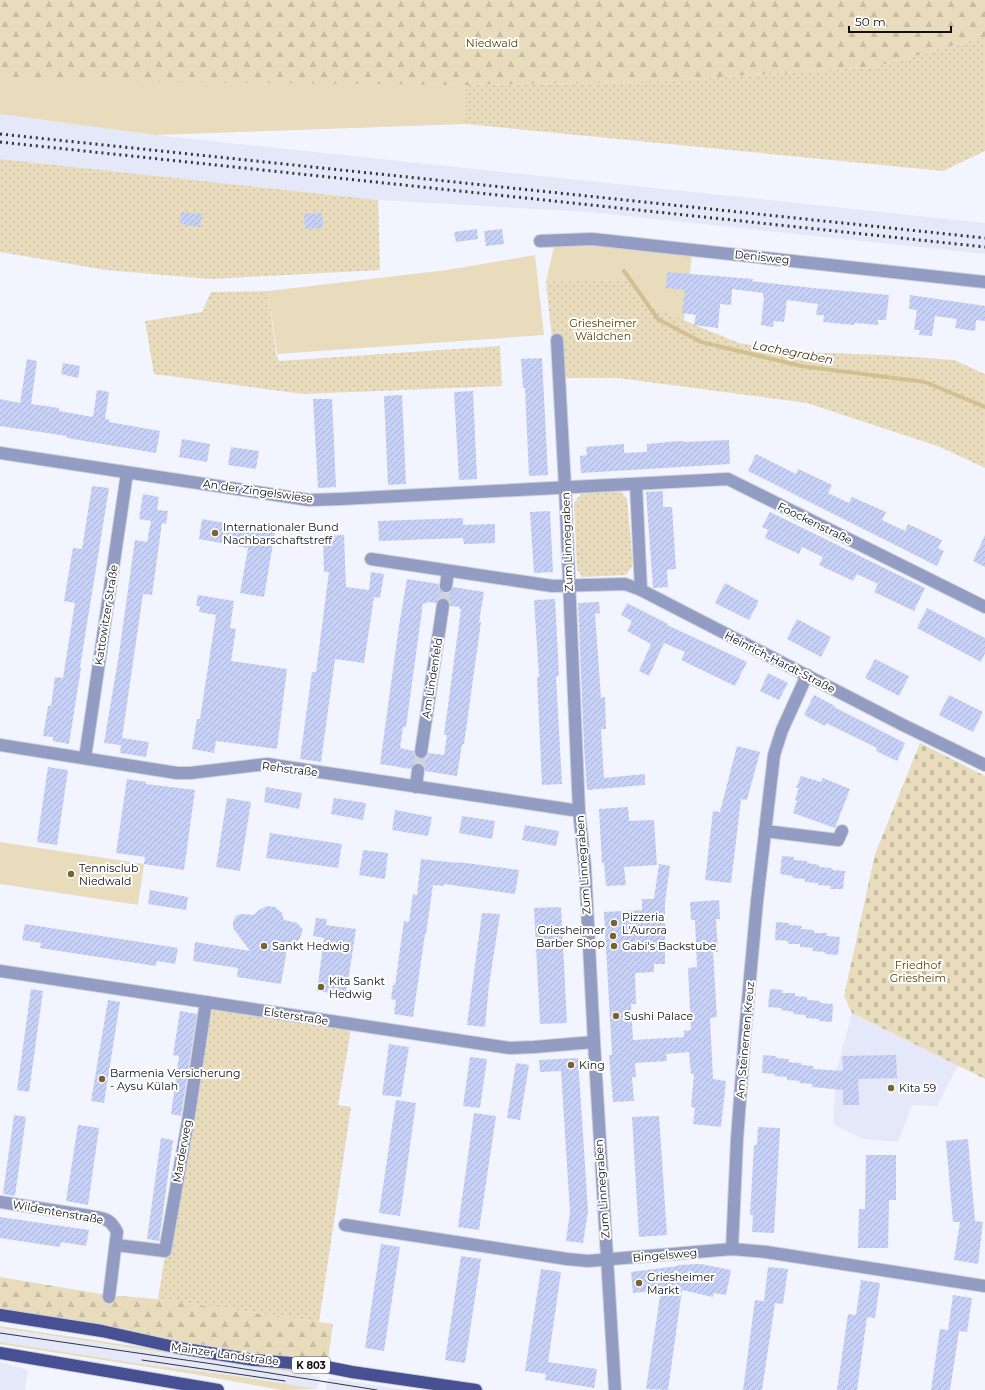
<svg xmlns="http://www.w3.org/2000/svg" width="985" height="1390" font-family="Montserrat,sans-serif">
<defs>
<pattern id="forest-firs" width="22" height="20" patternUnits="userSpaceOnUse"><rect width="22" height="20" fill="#e8dcbd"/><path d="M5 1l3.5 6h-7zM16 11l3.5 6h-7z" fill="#c6bca2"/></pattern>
<pattern id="cemetery-stones" width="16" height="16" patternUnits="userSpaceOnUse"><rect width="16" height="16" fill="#e8dcbd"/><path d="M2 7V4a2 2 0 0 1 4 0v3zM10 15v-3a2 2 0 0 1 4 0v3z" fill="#c6bca2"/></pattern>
<pattern id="park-dots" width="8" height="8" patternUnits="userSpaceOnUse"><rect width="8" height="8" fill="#e8dcbd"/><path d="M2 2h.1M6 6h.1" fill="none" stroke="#c6bca2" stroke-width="1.8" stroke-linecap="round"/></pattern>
<pattern id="building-hatch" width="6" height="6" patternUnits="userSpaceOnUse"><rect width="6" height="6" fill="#c7d0f6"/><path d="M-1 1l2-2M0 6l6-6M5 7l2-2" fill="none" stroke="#aab2d2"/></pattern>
</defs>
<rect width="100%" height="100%" fill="#f2f5ff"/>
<g fill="#e4e8f8">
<polygon points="0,114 155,135 985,223 985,254 588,212 378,200 0,159"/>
<polygon points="852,1013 958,1065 937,1106 912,1105 898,1142 863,1139 833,1124 836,1072"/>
<polygon points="0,1328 96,1343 320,1377 317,1389 229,1375 149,1365 0,1342"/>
<polygon points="0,1362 28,1370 25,1390 0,1390"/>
<polygon points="328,1378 407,1390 326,1390"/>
</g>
<g fill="#e8dcbd">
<polygon points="0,77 466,85 466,124 155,135 0,114"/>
<polygon points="625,236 693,248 684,320 642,301 627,280 546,282 554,247"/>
<polygon points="535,255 544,335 277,354 268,291 447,270"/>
<polygon points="0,842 144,864 138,905 0,884"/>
<polygon points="0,1326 213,1358 313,1370 311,1375 0,1328"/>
<polygon points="0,1342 149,1365 229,1375 317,1389 281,1390 193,1374 0,1344"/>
</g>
<g fill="url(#forest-firs)">
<polygon points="0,0 985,0 985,37 875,67 649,82 466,85 148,82 0,79"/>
<polygon points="0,1277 107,1295 158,1299 333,1324 327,1368 0,1315"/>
</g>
<polygon fill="url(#cemetery-stones)" points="920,743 985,776 985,1079 852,1013 844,996 875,854"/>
<g fill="url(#park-dots)">
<polygon points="985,37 985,151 943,171 466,124 466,85 649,82 875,67"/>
<polygon points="0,159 378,200 380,270 210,279 106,270 0,252"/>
<polygon points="627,280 642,301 695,325 739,343 797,352 885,355 954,360 985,374 985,468 940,447 807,403 618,378 556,378 546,282"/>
<polygon points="268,291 276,354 279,361 500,346 502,386 303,394 154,374 145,321 202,312 211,292"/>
<polygon points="620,491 627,499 633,565 626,575 582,577 577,569 574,503 581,494"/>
<polygon points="206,1002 352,1024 338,1105 351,1107 319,1322 158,1299"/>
</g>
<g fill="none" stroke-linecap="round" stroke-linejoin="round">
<polyline stroke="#d3c090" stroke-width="4" points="624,271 658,319 701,342 801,366 925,382 985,407"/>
</g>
<g fill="url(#building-hatch)" fill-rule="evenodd">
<polygon points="181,212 202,214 200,227 180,224"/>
<polygon points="322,213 323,228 305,229 304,214"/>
<polygon points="477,229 478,239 456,242 454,232"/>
<polygon points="502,229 504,244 486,246 484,231"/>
<polygon points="667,272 753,279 752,281 813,288 889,295 886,320 878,320 878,325 855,323 854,325 823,322 824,315 816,315 818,304 787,300 784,322 774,321 773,327 761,325 764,297 763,297 763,293 732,289 731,305 720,304 718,328 694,325 696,315 682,313 685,290 666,288"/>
<polygon points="910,295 985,306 985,321 976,320 975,331 955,328 957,319 935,316 932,336 919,335 920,330 914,330 917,310 909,309"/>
<polygon points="542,358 548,475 529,476 525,388 523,388 521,359"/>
<polygon points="27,359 37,361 31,404 59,408 59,411 93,417 97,390 109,392 105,419 110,420 109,422 160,431 156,453 67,438 67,436 0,426 0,399 20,403"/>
<polygon points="63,363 80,366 78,378 61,374"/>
<polygon points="473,391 477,479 459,480 454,392"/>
<polygon points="402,395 406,484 388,485 384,396"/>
<polygon points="313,399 332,399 336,487 318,488"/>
<polygon points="182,439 210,444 207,462 179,457"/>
<polygon points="729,440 730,464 581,473 580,456 587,455 586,447 624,444 624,453 647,452 647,444 678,441 684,441 684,442"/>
<polygon points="231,447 259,451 256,469 228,465"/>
<polygon points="756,454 796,474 798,469 832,485 828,493 849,503 852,497 886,512 882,520 905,531 908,524 942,540 938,548 944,551 937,566 748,471"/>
<polygon points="92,486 109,488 80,667 81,668 69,744 53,741 53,737 43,736 48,706 51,706 55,677 63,678 75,603 64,601 73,548 82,549"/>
<polygon points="663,491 663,507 672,507 676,569 667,570 668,587 653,588 646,492"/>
<polygon points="143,494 159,497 157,510 168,511 166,524 162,523 152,595 143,594 121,745 104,743 119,654 135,540 147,542 151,521 139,519"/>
<polygon points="550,511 553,572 534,573 530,512"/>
<polygon points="770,512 925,588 914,611 874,592 878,584 857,574 853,581 819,565 823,557 802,547 799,554 765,538 768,530 762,527"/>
<polygon points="463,518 463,525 495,524 495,543 464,544 463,538 379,541 378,521"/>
<polygon points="202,519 275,532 264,597 240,593 248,548 199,539"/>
<polygon points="344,535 346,587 369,590 371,572 384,574 380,598 374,597 364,663 335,659 321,762 300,759 312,672 316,672 329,572 324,572 323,536"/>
<polygon points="985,535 985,567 973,561"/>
<path d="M 407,579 L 439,584 L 439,589 L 445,593 L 449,593 L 453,587 L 484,592 L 479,622 L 481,622 L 464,744 L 462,744 L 457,776 L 425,771 L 425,767 L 419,763 L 415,763 L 411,769 L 380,764 L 399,626 ZM 440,598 L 447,599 L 450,602 L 450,606 L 460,607 L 459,609 L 461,609 L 444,735 L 447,735 L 444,755 L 428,753 L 427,757 L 420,759 L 416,758 L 414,751 L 400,748 L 403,727 L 406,727 L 423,603 L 426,604 L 427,602 L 436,603 Z"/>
<polygon points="725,583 759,601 749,620 715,603"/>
<polygon points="198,595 234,601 230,628 236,629 231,661 287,669 277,749 216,741 214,753 192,749 197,719 200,719 216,615 199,612 200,606 196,606"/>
<polygon points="555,599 559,676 556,677 562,784 542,785 537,677 539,677 534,600"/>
<polygon points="599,602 600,613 595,614 601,698 605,697 606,729 601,729 604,778 645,774 645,785 587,790 584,746 578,603"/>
<polygon points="627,603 668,624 667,625 747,662 735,686 681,660 685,652 664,643 649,676 639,671 651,644 627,631 632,621 621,615"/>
<polygon points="927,608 985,638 985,653 981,662 917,628"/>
<polygon points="797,619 831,637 821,657 787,639"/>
<polygon points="875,659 909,676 899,696 865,678"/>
<polygon points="768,673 788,683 779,700 760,691"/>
<polygon points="814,695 835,706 834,707 905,743 897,761 876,751 877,748 826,723 825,726 804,715"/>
<polygon points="949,695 983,712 973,732 939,715"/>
<polygon points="122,738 149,742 146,757 120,753"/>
<polygon points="737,746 760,752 747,800 741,799 731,883 705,880 713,811 720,812"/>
<polygon points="48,767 68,770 57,845 37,842"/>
<polygon points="801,776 821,782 823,778 850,789 835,828 793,813 797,801 795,800 799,788 796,788"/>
<polygon points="127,779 146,782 146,784 195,790 184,870 144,864 145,857 116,853"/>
<polygon points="266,787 302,793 299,809 264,802"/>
<polygon points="227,798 251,802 240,871 216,867"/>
<polygon points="334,798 366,803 363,820 331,814"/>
<polygon points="628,807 629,821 654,820 657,865 624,867 626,885 606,886 604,863 602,863 599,809"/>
<polygon points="395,810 432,817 428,836 392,830"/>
<polygon points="462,816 495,821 492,839 459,833"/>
<polygon points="525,825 559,831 556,846 522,840"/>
<polygon points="270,833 342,844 338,868 266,858"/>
<polygon points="363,850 388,853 385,879 359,875"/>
<polygon points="782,856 794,857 794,860 807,861 807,863 819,865 819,867 832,868 832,870 845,871 843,889 830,889 831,886 818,885 818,883 805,882 805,879 793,878 793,876 780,874"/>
<polygon points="421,859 458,863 458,862 519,870 515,894 444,884 444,886 433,885 426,934 425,934 413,1017 394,1014 396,1000 391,999 393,985 395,985 404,921 409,922 413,894 417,895"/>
<polygon points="659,864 670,866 665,902 665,964 654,964 654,972 635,973 636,1004 631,1004 633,1040 684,1037 684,1031 691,1030 688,968 697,967 695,920 691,920 690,902 719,900 720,919 716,919 718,952 713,952 717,1017 710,1018 713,1079 726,1081 721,1127 693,1124 695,1108 691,1107 694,1074 691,1074 689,1052 666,1054 667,1061 635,1063 636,1077 632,1077 634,1101 613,1102 609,1055 612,1055 604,912 642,910 642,899 654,899"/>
<polygon points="150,890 188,897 186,910 148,904"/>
<polygon points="267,906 275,907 282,913 284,920 297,923 303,930 299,940 294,943 288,943 281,984 237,977 238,968 193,961 195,942 250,951 233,928 233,922 236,916 241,914 254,915 259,910"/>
<polygon points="561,907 567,1023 540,1024 534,908"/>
<polygon points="482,913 500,914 489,985 485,1027 467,1025"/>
<polygon points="316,918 327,919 326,925 356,929 346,995 317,991 324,938 313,936"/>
<polygon points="776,922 789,923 789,925 802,926 801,929 814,930 814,933 827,933 827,936 840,937 838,955 825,954 825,952 812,951 813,948 800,947 800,944 788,944 788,941 775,940"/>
<polygon points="25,924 178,948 175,964 157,961 156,966 40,948 41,943 22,940"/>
<polygon points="31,989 43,991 29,1092 17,1090"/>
<polygon points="770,989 783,990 782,993 795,993 795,996 807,997 807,1000 820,1001 820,1003 833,1004 832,1022 819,1021 819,1019 806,1018 806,1015 793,1014 794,1012 781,1010 781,1008 768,1007"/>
<polygon points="108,1000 120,1002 104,1103 91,1101"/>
<polygon points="180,1011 197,1014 181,1116 171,1114 179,1056 173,1055"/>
<polygon points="389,1044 409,1047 401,1097 382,1095"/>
<polygon points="763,1055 776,1056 776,1058 789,1059 788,1062 801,1063 801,1065 814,1066 813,1069 843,1071 842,1056 896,1055 897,1078 858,1079 859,1105 843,1105 843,1090 812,1087 812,1084 799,1083 800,1081 787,1080 787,1077 774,1076 775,1074 762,1073"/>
<polygon points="470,1057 487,1059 480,1108 463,1106"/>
<polygon points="578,1058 588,1211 583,1243 566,1241 570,1212 561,1071 540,1072 539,1060"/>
<polygon points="516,1063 529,1065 520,1120 507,1118"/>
<polygon points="396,1100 416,1103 400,1216 379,1213"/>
<polygon points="474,1113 496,1116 479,1230 458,1227"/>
<polygon points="14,1115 26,1117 15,1196 3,1194"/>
<polygon points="659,1116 667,1235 639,1237 632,1117"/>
<polygon points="78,1125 99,1128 88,1205 66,1201"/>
<polygon points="758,1127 780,1128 774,1233 752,1232 753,1215 750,1215 754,1145 757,1145"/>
<polygon points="161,1138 173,1140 159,1241 147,1239"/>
<polygon points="968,1139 975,1221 983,1222 978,1264 954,1260 960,1222 953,1222 946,1141"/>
<polygon points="866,1155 896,1155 896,1200 889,1200 888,1248 858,1248 859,1209 865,1209"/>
<polygon points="0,1217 89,1230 86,1246 61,1242 60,1247 0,1238"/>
<polygon points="381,1244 400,1247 384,1351 365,1348"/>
<polygon points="461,1256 481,1259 465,1363 445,1360"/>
<polygon points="701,1264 731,1270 726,1295 714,1293 713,1297 682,1290 668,1390 646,1389 661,1290 633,1293 631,1272 678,1266 678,1265"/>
<polygon points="768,1267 788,1269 783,1304 775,1303 762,1390 743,1390 755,1300 764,1301"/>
<polygon points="541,1269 561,1272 548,1362 597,1369 594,1388 545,1380 546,1374 525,1371"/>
<polygon points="861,1280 880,1283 875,1318 867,1317 857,1390 837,1390 848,1314 856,1315"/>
<polygon points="953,1295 972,1298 967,1332 959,1331 950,1390 931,1390 940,1329 948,1330"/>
</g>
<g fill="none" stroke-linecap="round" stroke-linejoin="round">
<g stroke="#d0d3dc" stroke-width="12" stroke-dasharray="12 6" stroke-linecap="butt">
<polyline points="443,605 446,586"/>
<polyline points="418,770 421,752"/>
</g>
<g stroke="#ced1d9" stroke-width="14">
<g id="minor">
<polyline points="540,241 592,239 985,282"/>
<polyline points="557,340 565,487 579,811 585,867 594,1042 615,1390"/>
<polyline points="0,453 309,500 341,499 728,479 985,607"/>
<polyline points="636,484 641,590"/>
<polyline points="371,559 552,586 625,584 641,590 903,725 985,765"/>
<polyline points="446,586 448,571"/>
<polyline points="0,745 177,773 190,773 267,764 579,811"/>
<polyline points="421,752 443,605"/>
<polyline points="85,758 127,473"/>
<polyline points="416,787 418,770"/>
<polyline points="765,831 838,840 842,831"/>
<polyline points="0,971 510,1048 534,1047 594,1042"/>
<path d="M 0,1202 L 90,1216 C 105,1219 110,1218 117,1232 L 109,1297"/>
<polyline points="345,1225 567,1259 588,1261 732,1249 766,1252 985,1286"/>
<polyline points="116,1245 165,1251 188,1121 206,1002"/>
<polyline points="732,1249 737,1139 745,1033 757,901 774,755 782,730 807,675"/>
</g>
</g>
<g stroke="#ced1d9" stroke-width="14">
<g id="major">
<polyline points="0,1315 102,1331 179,1348 254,1360 317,1365 352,1372 476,1390"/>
<polyline points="0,1353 218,1390"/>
</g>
</g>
<use href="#minor" stroke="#939cc2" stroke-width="12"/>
<use href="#major" stroke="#465093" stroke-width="12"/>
<g stroke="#343539" stroke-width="1">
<polyline points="0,1333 213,1364 377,1390"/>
<polyline points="142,1360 285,1381"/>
</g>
<g stroke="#343539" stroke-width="3" stroke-dasharray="2 4" stroke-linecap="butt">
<polyline points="0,134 985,238"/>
<polyline points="0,142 985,247"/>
</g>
</g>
<g fill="#776433" stroke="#fff" stroke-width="1.5">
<circle cx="215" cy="533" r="4"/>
<circle cx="71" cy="874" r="4"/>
<circle cx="614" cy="923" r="4"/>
<circle cx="613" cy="936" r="4"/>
<circle cx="264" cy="946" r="4"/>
<circle cx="614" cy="946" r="4"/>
<circle cx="321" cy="987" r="4"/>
<circle cx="616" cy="1016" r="4"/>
<circle cx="571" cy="1065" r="4"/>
<circle cx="102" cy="1079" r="4"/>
<circle cx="891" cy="1088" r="4"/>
<circle cx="639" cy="1283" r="4"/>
</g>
<g text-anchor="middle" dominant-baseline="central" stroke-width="4" stroke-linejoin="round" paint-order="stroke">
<rect fill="#fff" stroke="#58585a" stroke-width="1" x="292" y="1357" width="38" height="16" rx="3"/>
<g font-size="10" font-weight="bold" fill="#101114">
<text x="311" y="1365">K 803</text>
</g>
<g font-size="11" fill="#574405" stroke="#fff">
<text x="492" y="43">Niedwald</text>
<text x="603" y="323">Griesheimer<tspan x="603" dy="13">Wäldchen</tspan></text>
<text x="918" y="965">Friedhof<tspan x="918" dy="13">Griesheim</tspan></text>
</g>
<g font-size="11" fill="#101114" stroke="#fff">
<text transform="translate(762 257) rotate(6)">Denisweg</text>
<text transform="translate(258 491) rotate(8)">An der Zingelswiese</text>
<text transform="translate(815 523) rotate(26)">Foockenstraße</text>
<text transform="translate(567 542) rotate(-92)">Zum Linnegraben</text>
<text transform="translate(106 615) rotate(-81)">Kattowitzer Straße</text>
<text transform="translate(780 662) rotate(27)">Heinrich-Hardt-Straße</text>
<text transform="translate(432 678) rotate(-81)">Am Lindenfeld</text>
<text transform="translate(290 769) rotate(7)">Rehstraße</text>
<text transform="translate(583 865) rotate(-94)">Zum Linnegraben</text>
<text transform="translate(296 1016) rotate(9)">Elsterstraße</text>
<text transform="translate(745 1040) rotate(-85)">Am Steinernen Kreuz</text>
<text transform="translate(182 1151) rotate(-80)">Marderweg</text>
<text transform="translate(602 1189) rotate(-94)">Zum Linnegraben</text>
<text transform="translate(58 1212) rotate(10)">Wildentenstraße</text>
<text transform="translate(665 1255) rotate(-5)">Bingelsweg</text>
<text transform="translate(225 1354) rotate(8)">Mainzer Landstraße</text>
</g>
<g font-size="11" fill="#101114" stroke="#fff" text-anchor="start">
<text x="223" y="527">Internationaler Bund<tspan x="223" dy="13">Nachbarschaftstreff</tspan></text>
<text x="79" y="868">Tennisclub<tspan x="79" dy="13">Niedwald</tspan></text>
<text x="622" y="917">Pizzeria<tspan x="622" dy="13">L'Aurora</tspan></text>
<text x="605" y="930" text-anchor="end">Griesheimer<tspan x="605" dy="13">Barber Shop</tspan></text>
<text x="272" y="946">Sankt Hedwig</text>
<text x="622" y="946">Gabi's Backstube</text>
<text x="329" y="981">Kita Sankt<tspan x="329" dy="13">Hedwig</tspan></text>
<text x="624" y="1016">Sushi Palace</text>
<text x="579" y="1065">King</text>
<text x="110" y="1073">Barmenia Versicherung<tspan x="110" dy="13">- Aysu Külah</tspan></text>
<text x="899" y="1088">Kita 59</text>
<text x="647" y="1277">Griesheimer<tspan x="647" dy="13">Markt</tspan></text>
</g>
<g font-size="12" font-style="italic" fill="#493b14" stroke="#fff">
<text transform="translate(793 352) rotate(11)">Lachegraben</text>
</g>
</g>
<path d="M849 26v6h102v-6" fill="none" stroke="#101114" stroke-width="2"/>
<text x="855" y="26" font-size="12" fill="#101114" stroke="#ffffff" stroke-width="3" paint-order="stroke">50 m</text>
</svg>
